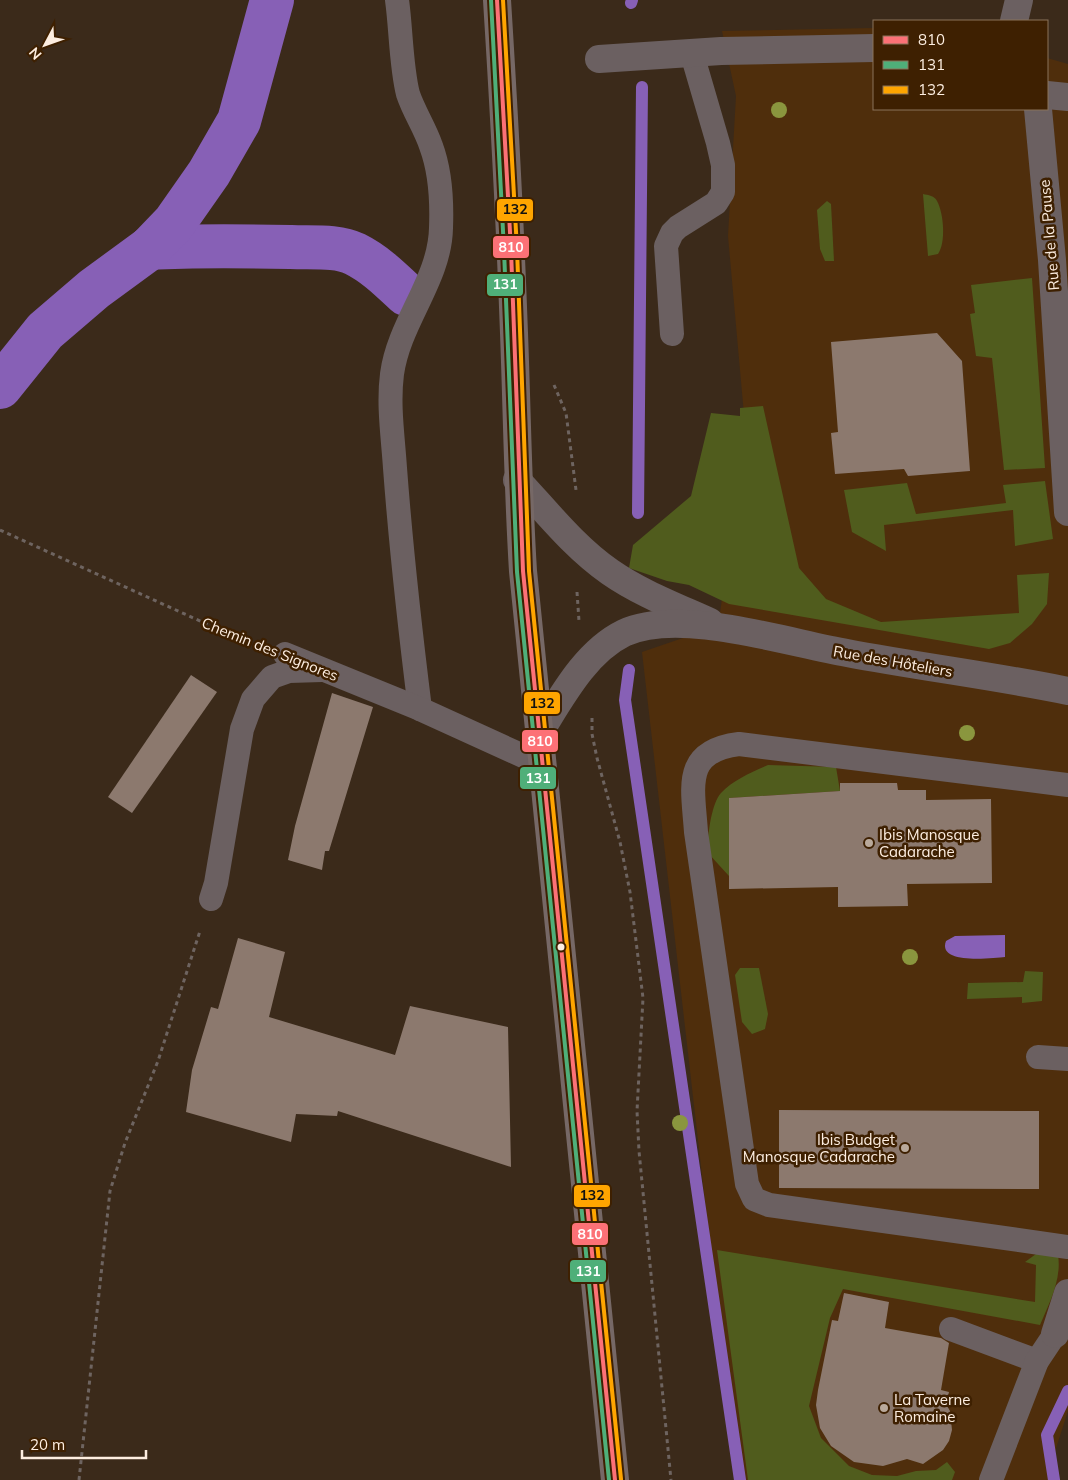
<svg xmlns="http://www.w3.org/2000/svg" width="1068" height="1480" font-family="Mulish,sans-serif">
<rect width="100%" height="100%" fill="#3b2a1a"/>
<polygon fill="#4f2e0c" points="874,28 874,109 1047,109 1047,58 1068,64 1068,1411 1049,1470 1050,1480 737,1480 642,652 718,626 746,437 728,236 736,96 722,31"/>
<g fill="#505c1d">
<path d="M 923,194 C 928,195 935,196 937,201 C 944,214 946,243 938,254 L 928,256 Z"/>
<polygon points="827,201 831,204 834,261 825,261 820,249 817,210"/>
<polygon points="1032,278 1045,468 1004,470 992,358 976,356 970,314 975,313 971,285"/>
<polygon points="763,406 799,568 826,599 881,622 1019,613 1017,575 1049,573 1047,604 1032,624 1010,643 989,649 729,604 689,585 667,581 629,568 633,545 691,496 711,413 740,416 740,408"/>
<polygon points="1045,481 1053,539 1015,546 1013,510 884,525 886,551 852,532 844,490 907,483 916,514 1006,503 1003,485"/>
<path d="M 768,765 L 836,767 L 840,791 L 729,798 L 729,876 L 708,853 C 707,838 711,804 721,793 C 733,780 752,772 768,765 Z"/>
<polygon points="740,968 759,968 768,1014 765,1029 752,1034 742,1022 735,975"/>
<polygon points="1025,971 1043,972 1042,1001 1022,1003 1022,997 967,999 968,983 1023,982"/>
<path d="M 717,1250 L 1035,1302 L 1036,1265 L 1025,1262 L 1036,1254 L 1058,1255 C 1062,1279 1049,1304 1040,1325 L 843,1289 L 830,1318 L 809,1406 L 821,1438 L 849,1466 L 872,1475 L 897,1476 L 916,1471 L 936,1470 L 947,1462 L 955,1472 L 952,1480 L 748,1480 Z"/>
</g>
<path fill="#8760b6" d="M 1005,935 L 1005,957 C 992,958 937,965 946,941 L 955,936 Z"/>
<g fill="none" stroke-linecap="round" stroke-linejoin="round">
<g stroke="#8760b6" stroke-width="12">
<polyline points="631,3 632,0"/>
<polyline points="638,513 642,87"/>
<polyline points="629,670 625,700 740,1480"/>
<polyline points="1054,1480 1047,1435 1068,1391"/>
</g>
<g stroke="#8760b6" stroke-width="44">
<path d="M 150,248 C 198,245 244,246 291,247 C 311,248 337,245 355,254 C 375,264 390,279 406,294"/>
<polyline points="0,387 45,331 94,289 150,248 174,223 209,173 239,121 272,0"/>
</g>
</g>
<g fill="#8c796e">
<polygon points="937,333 962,361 970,471 908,476 904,469 835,474 831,433 838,432 831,342"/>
<polygon points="191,675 217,692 132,813 108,797"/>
<polygon points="332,693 373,707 329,851 325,851 322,870 288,860 295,826"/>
<polygon points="840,783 897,783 898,790 926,790 926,800 991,799 992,883 907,884 908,906 838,907 838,887 729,889 729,798 840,791"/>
<polygon points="238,938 285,952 269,1017 395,1055 410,1006 508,1027 511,1167 338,1111 337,1116 296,1114 291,1142 186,1112 192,1070 211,1007 218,1009"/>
<polygon points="779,1110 1039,1111 1039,1189 779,1188"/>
<polygon points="844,1293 889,1302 885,1328 941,1338 949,1343 941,1390 949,1392 946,1404 950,1411 952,1430 949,1441 943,1450 923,1464 907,1459 883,1466 854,1462 831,1446 820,1428 816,1405 818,1390 832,1320 838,1321"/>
</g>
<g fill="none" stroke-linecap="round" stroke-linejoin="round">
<g stroke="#6e6460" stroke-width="3" stroke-dasharray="4 4" stroke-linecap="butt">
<polyline points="554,385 566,413 576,490"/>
<polyline points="0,530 233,636 253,643"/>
<polyline points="577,592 579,621"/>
<polyline points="592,718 592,734 597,758 620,842 630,892 643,998 637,1111 639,1151 671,1480"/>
<polyline points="79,1480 110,1191 125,1143 158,1061 200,931"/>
</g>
<g stroke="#6b6061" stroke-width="24">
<path d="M 397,0 C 401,28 401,67 408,94 C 414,112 425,128 431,146 C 440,170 442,202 441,228 C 440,280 399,322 392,374 C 388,405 393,437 395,468 C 401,548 410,629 420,709"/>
<polyline points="672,334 666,246 672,233 678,227 716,203 723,192 723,165 718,143 692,54"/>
<polyline points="285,654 420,709 543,765"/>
<path d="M 1068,785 L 739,744 C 682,751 693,787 696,832 L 747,1184 L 754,1199 L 769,1205 L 1068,1247"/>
<polyline points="211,899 216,883 242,729 253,699 272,677 289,671 322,670"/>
<polyline points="1038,1057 1068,1059"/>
<polyline points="951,1329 1037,1361"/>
<polyline points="991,1480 1037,1361 1055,1334"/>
</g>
<g stroke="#6b6061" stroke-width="28">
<polyline points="1014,21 1019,0"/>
<polyline points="599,59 721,51 874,48"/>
<polyline points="1047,95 1068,97"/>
<polyline points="1038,109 1052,260 1068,512"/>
<path d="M 517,480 C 546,511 574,547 610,572 C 640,593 677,607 710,622"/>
<path d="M 539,733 C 561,698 585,652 624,633 C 680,607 788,643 847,653 C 921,667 995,676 1068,691"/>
<polyline points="1055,1334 1068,1293"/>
</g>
<path stroke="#766866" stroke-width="28" d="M 497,0 C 504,111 510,222 514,333 C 517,412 518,492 523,571 L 615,1480"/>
<g stroke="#3e2001" stroke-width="8">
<polyline id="bus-1" points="497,0 511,250 523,571 615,1480"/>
</g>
<g stroke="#3e2001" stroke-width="8">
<polyline id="bus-2" points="491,0 504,250 517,572 609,1480"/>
</g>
<g stroke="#3e2001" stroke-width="8">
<polyline id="bus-3" points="503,0 517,249 529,571 621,1479"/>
</g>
<use href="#bus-1" stroke="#fc7176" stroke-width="4"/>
<use href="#bus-2" stroke="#4faf79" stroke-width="4"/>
<use href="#bus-3" stroke="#ffa500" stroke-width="4"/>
</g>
<g fill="#8a963e">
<circle cx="779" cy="110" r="8"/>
<circle cx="967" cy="733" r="8"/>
<circle cx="910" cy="957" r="8"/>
<circle cx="680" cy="1123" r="8"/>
</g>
<g fill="#b9a99b" stroke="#3e2001" stroke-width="2">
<circle cx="869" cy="843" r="5"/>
<circle cx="905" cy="1148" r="5"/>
<circle cx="884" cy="1408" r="5"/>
</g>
<circle fill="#fdeee1" stroke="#3e2001" stroke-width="2" cx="561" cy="947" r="4.5"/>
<g text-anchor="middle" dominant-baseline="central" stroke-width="5" stroke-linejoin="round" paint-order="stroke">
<g font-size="15" fill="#fdeee1" stroke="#3e2001">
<text transform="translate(1049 235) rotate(-95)">Rue de la Pause</text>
<text transform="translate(270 649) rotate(22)">Chemin des Signores</text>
<text transform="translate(893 661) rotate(10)">Rue des Hôteliers</text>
</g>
<g font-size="15" fill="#fdeee1" stroke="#3e2001" text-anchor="start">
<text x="879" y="834">Ibis Manosque<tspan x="879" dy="17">Cadarache</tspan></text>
<text x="895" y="1139" text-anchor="end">Ibis Budget<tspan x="895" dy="17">Manosque Cadarache</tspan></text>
<text x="894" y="1399">La Taverne<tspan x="894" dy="17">Romaine</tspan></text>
</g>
</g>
<g stroke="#3e2001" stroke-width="2">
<rect x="496" y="198" width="38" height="24" rx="5" fill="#ffa500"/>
<rect x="492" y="235" width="38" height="24" rx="5" fill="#fc7176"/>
<rect x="486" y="273" width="38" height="24" rx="5" fill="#4faf79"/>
<rect x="523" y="691" width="38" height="24" rx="5" fill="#ffa500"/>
<rect x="521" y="729" width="38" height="24" rx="5" fill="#fc7176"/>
<rect x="519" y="766" width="38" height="24" rx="5" fill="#4faf79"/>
<rect x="573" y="1184" width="38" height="24" rx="5" fill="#ffa500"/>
<rect x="571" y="1222" width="38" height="24" rx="5" fill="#fc7176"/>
<rect x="569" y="1259" width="38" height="24" rx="5" fill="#4faf79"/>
</g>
<g font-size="14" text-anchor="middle" font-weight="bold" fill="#fff">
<text x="511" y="252">810</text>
<text x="505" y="289">131</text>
<text x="540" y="746">810</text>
<text x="538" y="783">131</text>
<text x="590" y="1239">810</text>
<text x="588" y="1276">131</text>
</g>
<g font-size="14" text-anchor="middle" font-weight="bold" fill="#111">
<text x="515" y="214">132</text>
<text x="542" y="708">132</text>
<text x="592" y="1200">132</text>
</g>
<rect x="873" y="20" width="175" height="90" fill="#3e2001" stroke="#8a725b"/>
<rect x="883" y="36" width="25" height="8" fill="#fc7176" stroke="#8a725b"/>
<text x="918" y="45" font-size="15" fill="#fdeee1">810</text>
<rect x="883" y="61" width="25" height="8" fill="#4faf79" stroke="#8a725b"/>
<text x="918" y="70" font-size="15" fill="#fdeee1">131</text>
<rect x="883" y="86" width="25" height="8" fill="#ffa500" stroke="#8a725b"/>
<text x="918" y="95" font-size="15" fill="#fdeee1">132</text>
<g transform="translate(45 45) rotate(229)" stroke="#3e2001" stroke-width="4" paint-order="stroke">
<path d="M0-4L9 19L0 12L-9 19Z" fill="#fdeee1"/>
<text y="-8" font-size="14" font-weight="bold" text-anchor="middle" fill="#fdeee1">N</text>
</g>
<path d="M22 1450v8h124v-8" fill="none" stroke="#fdeee1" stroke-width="2.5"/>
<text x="30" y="1450" font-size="15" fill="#fdeee1" stroke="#3e2001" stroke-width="4" paint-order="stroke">20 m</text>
</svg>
